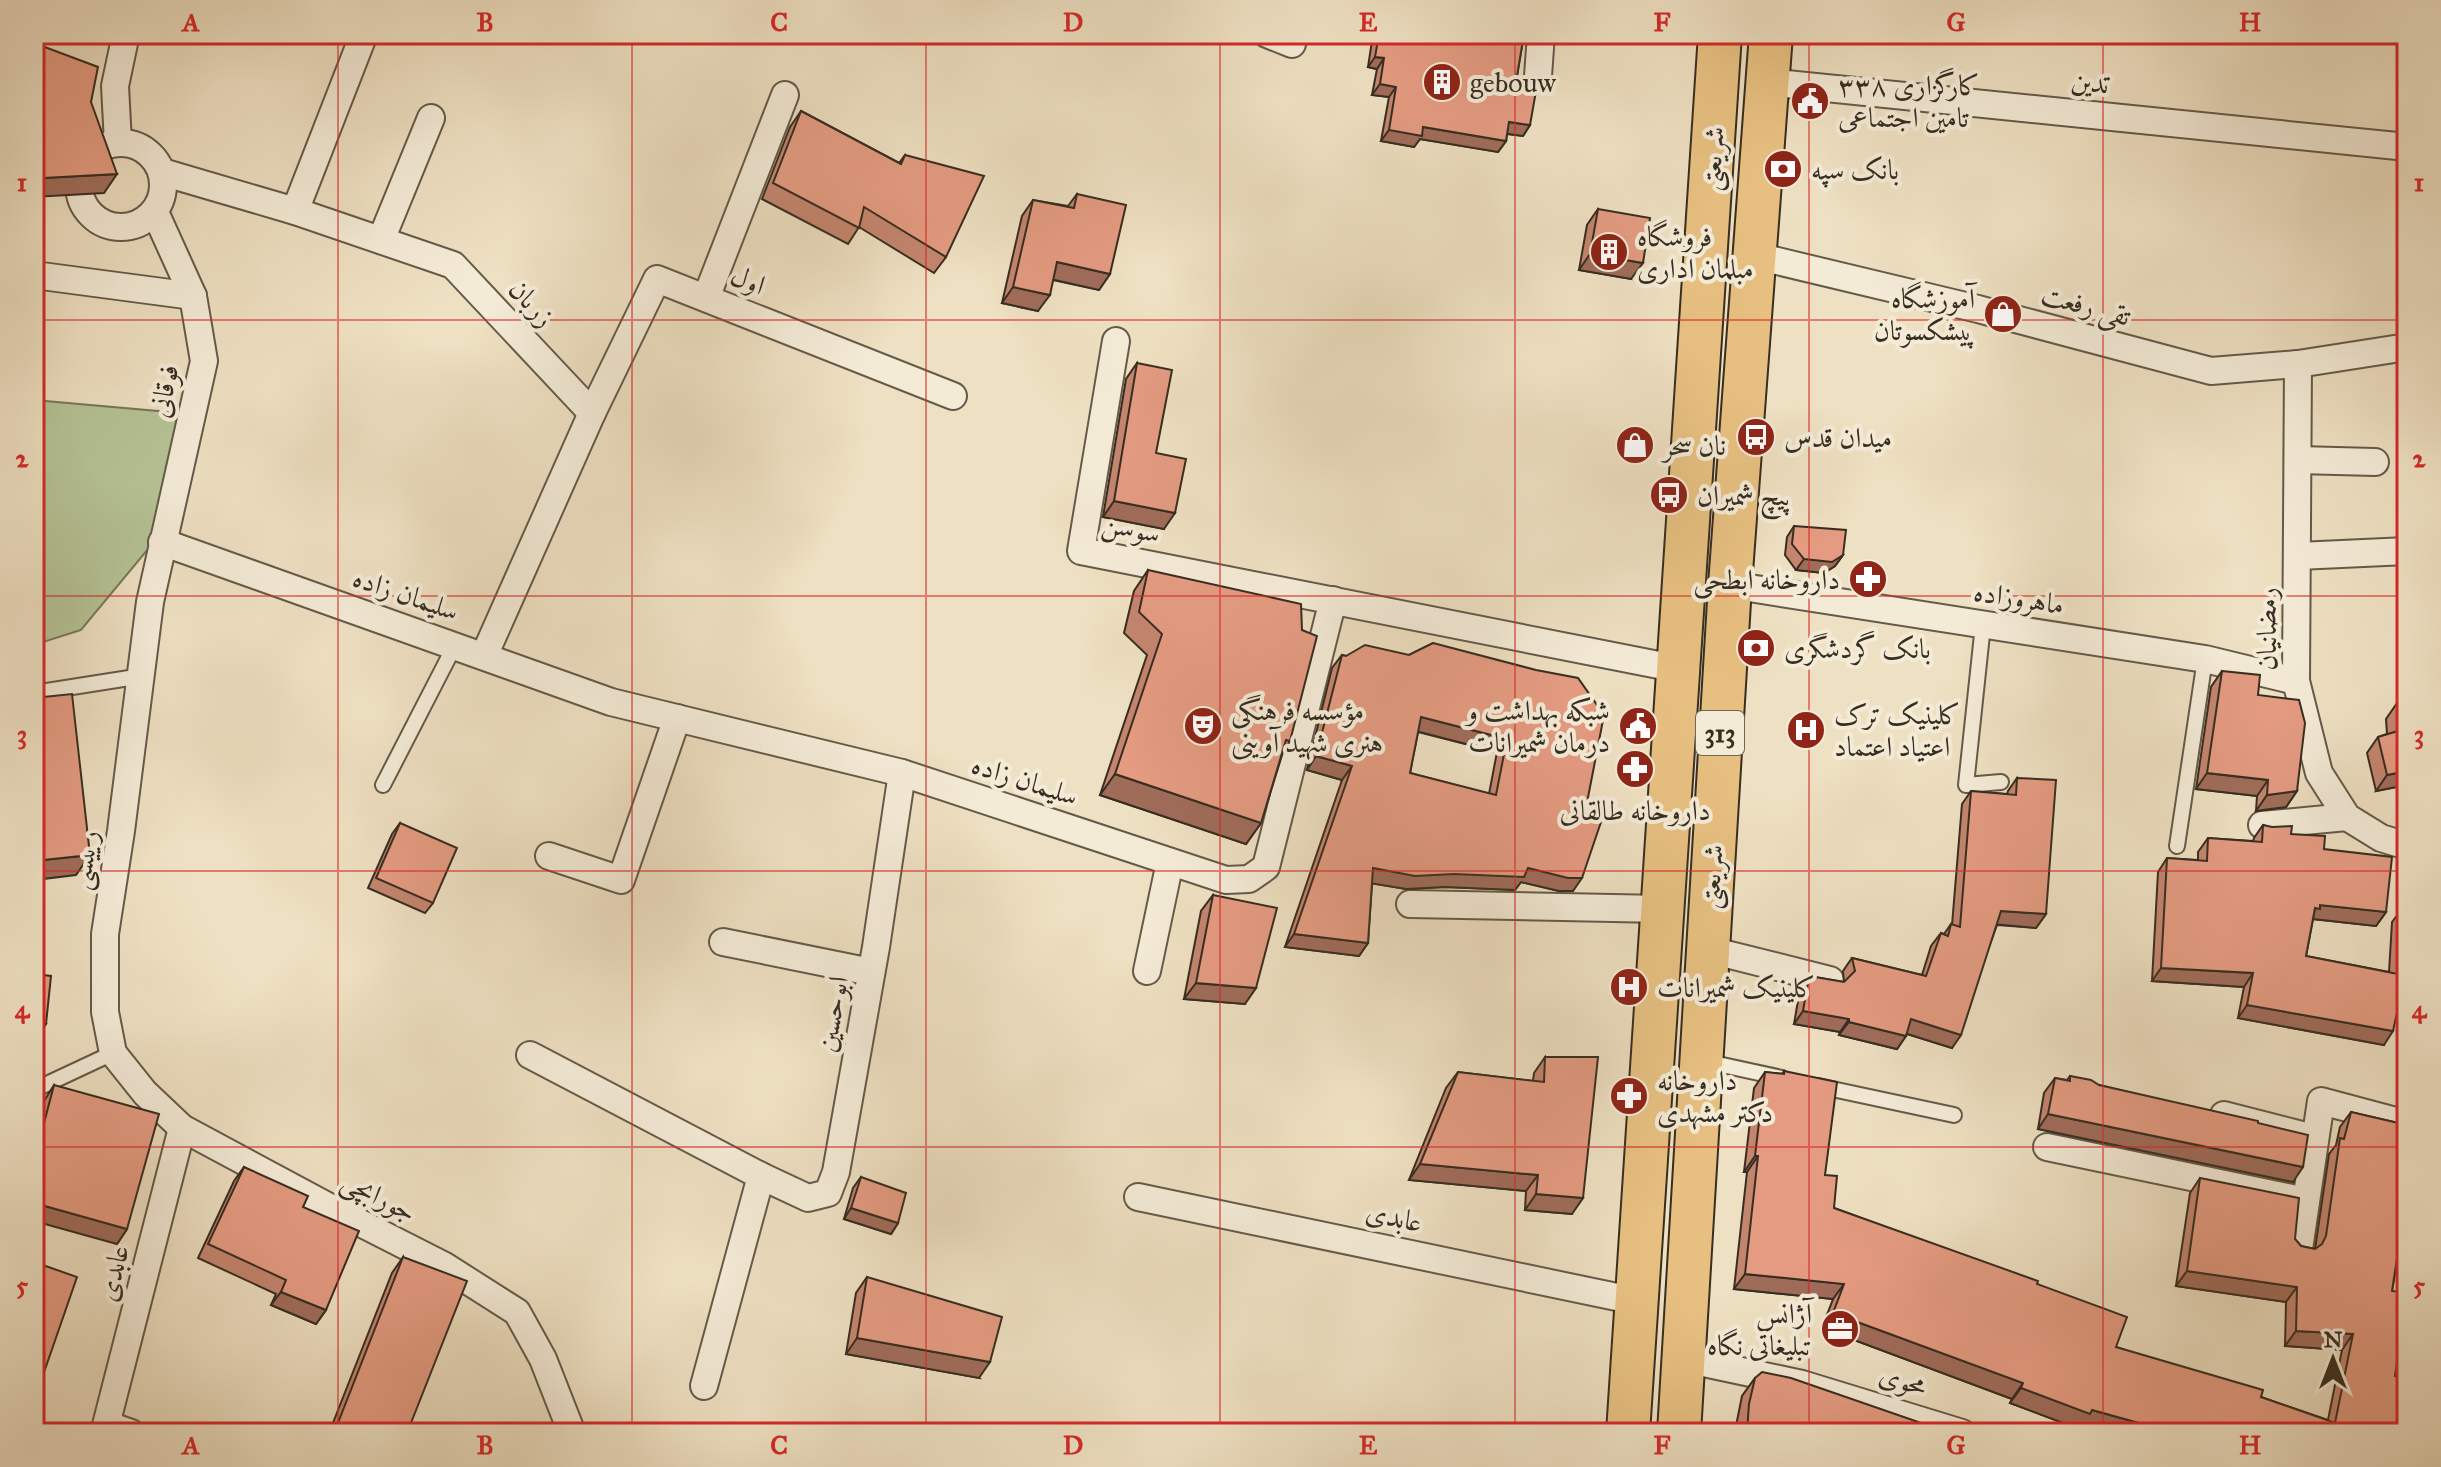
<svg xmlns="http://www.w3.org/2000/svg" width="2441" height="1467" font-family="'IM FELL Great Primer',Amiri,serif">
<rect width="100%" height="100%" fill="#eee0c2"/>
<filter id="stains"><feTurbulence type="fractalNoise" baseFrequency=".0025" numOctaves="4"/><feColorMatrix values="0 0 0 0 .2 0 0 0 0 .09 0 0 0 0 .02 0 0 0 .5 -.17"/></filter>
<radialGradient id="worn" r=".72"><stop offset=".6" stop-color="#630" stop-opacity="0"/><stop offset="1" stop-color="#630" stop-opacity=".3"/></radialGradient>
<polygon fill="#b5c396" stroke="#76785c" stroke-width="2" points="34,400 180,413 163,531 81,630 34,645"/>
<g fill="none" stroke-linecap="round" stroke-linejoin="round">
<g stroke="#655a49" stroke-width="18">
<g id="service">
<polyline points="1983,625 1966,785 2001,782"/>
<polyline points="34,693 142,676"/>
<polyline points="383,785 455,645"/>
<polyline points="2177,846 2205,659"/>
<polyline points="1704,1061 1782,1078"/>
<polyline points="1818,1086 1954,1115"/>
<polyline points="34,1090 113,1053"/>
</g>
</g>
<g stroke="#655a49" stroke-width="30">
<g id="minor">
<polyline points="1267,34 1292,44"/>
<polyline points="1538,76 1541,34"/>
<polyline points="1767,82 2407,147"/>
<circle cx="121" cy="185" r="42"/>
<polyline points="118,143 115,86 126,34"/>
<polyline points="162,172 295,211 453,265 592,413"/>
<polyline points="295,211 364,34"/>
<polyline points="155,212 193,296 204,361 150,602 121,831 105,934 105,1012 113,1053 145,1093 182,1128 329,1207 443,1265 517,1312 543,1359 572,1433"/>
<polyline points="381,240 431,118"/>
<polyline points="1752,255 1978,309 2211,371 2298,364 2407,347"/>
<polyline points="34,275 193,296"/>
<polyline points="706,298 785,95"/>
<polyline points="1116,341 1081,551 1679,669"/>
<polyline points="2298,364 2296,681 2319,773 2347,817 2381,838 2407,846"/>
<polyline points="2298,460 2375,462"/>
<polyline points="162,542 611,702 902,773 1226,880 1249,879 1266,867 1333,600"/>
<polyline points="2298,556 2407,551"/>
<polyline points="1730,585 2205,659 2296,681"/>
<polyline points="484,656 592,413 657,279 953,396"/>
<polyline points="2262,825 2347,817"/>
<polyline points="549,856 621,880 677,718"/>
<polyline points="1410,904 1663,909"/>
<polyline points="723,942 871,972"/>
<polyline points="1706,949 1830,980"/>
<polyline points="1147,971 1170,862"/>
<polyline points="530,1055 761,1176 808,1198 828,1193 836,1172 876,947 902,773"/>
<polyline points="2224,1115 2306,1136"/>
<polyline points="2047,1147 2306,1201"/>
<polyline points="1138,1197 1636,1301"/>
<polyline points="2299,1249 2321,1101 2407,1124"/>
<polyline points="1685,1359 1802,1384 1962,1433"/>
<polyline points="704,1386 761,1176"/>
<polyline points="108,1425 131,1433"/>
<polyline points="104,1433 182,1128"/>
</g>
</g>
<g stroke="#372d21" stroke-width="46">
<g id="primary">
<polyline points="1628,1433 1720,34"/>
<polyline points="1679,1433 1730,585 1771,34"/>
</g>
</g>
<use href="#service" stroke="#f4ebd7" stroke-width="14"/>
<use href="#minor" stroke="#f4ebd7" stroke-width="26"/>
<use href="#primary" stroke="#e7c081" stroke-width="42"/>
</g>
<g fill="#c4856f" stroke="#372d21" stroke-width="2" fill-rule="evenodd">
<polygon points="1373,34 1524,34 1515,88 1530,125 1523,136 1507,134 1506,141 1498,152 1420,139 1414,147 1381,141 1389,97 1372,95 1377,69 1368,67"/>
<polygon points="801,111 899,163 905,155 946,257 934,273 859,227 848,244 762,199 790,127"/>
<polygon points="1077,194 1110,274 1099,290 1053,280 1038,311 1002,303 1022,216 1033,200 1068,206"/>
<polygon points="1598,209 1631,279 1579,270 1587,225"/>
<polygon points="1137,363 1156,453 1164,529 1103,517 1126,379"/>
<polygon points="1794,526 1843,555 1835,566 1824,573 1796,570 1785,555 1787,537"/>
<polygon points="1148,570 1290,741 1283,752 1261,823 1246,844 1100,795 1147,655 1124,633 1134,591"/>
<path d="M 1433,643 L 1584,818 L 1573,891 L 1559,891 L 1521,882 L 1515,890 L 1445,887 L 1406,889 L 1372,883 L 1368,943 L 1359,956 L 1285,947 L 1342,780 L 1307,770 L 1332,668 L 1342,655 L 1346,656 L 1409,655 ZM 1418,732 L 1497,752 L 1489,794 L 1410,773 Z"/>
<polygon points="2222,671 2258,695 2297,791 2286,807 2256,811 2257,796 2196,789 2211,687"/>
<polygon points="2397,703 2407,705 2407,785 2376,791 2367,753 2378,737 2387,734 2386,719"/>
<polygon points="2017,778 2046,914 2036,928 1997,925 1952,1048 1907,1034 1897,1049 1839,1035 1840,1032 1794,1024 1800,989 1809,976 1844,982 1843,971 1852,958 1922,975 1931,946 1941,933 1944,934 1951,924 1952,925 1962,804 1971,791 2007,794 2008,791"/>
<polygon points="400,823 433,903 425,913 368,888 392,834"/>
<polygon points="2263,825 2291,834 2324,849 2386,912 2376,926 2313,919 2306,956 2389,972 2392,922 2407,902 2407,989 2402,989 2384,1045 2238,1018 2244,987 2152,981 2158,872 2167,858 2198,860 2198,852 2208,838 2253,841 2254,838"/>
<polygon points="1213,895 1245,1004 1184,999 1201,911"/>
<polygon points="1545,1057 1572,1214 1525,1210 1526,1191 1409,1180 1446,1088 1458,1072 1533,1081 1534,1073"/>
<polygon points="1784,1071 1825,1175 1834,1208 2037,1284 2116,1347 2328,1420 2342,1350 2285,1346 2286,1302 2176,1286 2190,1193 2200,1178 2295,1239 2301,1246 2315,1249 2329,1154 2336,1145 2340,1127 2351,1112 2407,1125 2407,1258 2398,1256 2392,1291 2395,1376 2404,1427 2407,1433 2109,1433 2082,1425 2079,1429 2010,1403 2012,1399 1822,1328 1833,1299 1734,1289 1747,1172 1744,1172 1754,1088 1765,1072 1782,1074"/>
<polygon points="2070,1076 2099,1085 2258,1123 2293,1182 2038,1129 2044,1093 2055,1078 2067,1080"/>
<polygon points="54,1085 127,1229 117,1244 38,1122 44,1101"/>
<polygon points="244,1167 303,1207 326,1310 316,1324 271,1305 276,1294 198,1258 234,1181"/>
<polygon points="861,1177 898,1223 891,1234 844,1219 853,1188"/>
<polygon points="403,1257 407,1433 329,1433 392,1273"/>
<polygon points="867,1277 979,1378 846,1354 856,1293"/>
<polygon points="1755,1378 1950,1433 1736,1433 1737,1421 1742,1396"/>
</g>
<g fill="#a06c5a" stroke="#372d21" stroke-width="2">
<polygon points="1375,57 1384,58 1377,69 1368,67"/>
<polygon points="1380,84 1396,87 1389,97 1372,95"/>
<polygon points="1509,122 1530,125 1523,136 1501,133"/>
<polygon points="1423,127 1506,141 1498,152 1420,139 1414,147 1381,141 1389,130"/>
<polygon points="117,174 104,193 34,197 44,178"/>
<polygon points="1590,254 1643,263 1631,279 1579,270"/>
<polygon points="1057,262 1110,274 1099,290 1046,278"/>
<polygon points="1013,287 1050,295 1038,311 1002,303"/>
<polygon points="1114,501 1175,513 1164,529 1103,517"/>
<polygon points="1843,555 1835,566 1824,573 1796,570 1804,559"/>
<polygon points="1421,717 1507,739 1497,752 1412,730"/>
<polygon points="1316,756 1352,766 1342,780 1307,770"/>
<polygon points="2407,771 2407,785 2376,791 2387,775"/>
<polygon points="2207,773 2268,780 2257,796 2196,789"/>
<polygon points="1115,774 1261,823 1246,844 1100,795"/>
<polygon points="2297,791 2286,807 2256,811 2267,795"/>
<polygon points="90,855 76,875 34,880 34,861"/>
<polygon points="1373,868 1528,868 1582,878 1573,891 1559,891 1521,882 1515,890 1445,887 1406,889 1363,882"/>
<polygon points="2320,905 2386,912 2376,926 2313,919 2315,908"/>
<polygon points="2001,911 2046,914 2036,928 1992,924"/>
<polygon points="1294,934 1368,943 1359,956 1285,947"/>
<polygon points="2161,968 2253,973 2244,987 2152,981"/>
<polygon points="2405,976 2407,976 2407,989 2395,989"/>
<polygon points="1196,983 1256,988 1245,1004 1184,999"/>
<polygon points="2247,1005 2393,1031 2384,1045 2238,1018"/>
<polygon points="1803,1011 1849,1019 1840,1032 1794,1024"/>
<polygon points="1911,1019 1961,1035 1952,1048 1901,1032"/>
<polygon points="1849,1022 1906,1036 1897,1049 1839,1035"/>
<polygon points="34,1023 46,1024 36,1039 34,1039"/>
<polygon points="2048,1114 2303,1167 2293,1182 2038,1129"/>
<polygon points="1755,1156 1758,1156 1747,1172 1744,1172"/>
<polygon points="1420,1164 1538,1175 1526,1191 1409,1180"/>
<polygon points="1536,1194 1583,1198 1572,1214 1525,1210"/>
<polygon points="34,1203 127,1229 117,1244 34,1221"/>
<polygon points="851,1208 898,1223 891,1234 844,1219"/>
<polygon points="2400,1239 2407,1240 2407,1258 2389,1254"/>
<polygon points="2187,1271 2297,1287 2286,1302 2176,1286"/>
<polygon points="1745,1274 1844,1284 1833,1299 1734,1289"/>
<polygon points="281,1292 326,1310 316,1324 271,1305"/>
<polygon points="1833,1313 2023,1383 2012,1399 1822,1328"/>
<polygon points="2296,1331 2353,1334 2342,1350 2285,1346"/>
<polygon points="857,1338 990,1362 979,1378 846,1354"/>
<polygon points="34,1378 41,1381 34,1391"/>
<polygon points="2021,1388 2092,1410 2175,1433 2109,1433 2082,1425 2079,1429 2010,1403"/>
<polygon points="336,1428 349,1433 332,1433"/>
</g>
<g fill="#e49b81" stroke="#372d21" stroke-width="2" fill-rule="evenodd">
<polygon points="1379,34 1524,34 1515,88 1536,91 1530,125 1509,122 1506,141 1423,127 1422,136 1389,130 1396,87 1380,84 1384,58 1375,57"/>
<polygon points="34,43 98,67 91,102 117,174 44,178 36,214 34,212"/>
<polygon points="801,111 901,164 905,155 984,176 946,257 864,207 859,228 773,183"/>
<polygon points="1077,194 1126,205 1110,274 1057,262 1050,295 1013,287 1033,200 1074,208"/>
<polygon points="1598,209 1650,218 1643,263 1590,254"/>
<polygon points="1137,363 1172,370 1156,453 1186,459 1175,513 1114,501"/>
<polygon points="1794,526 1846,530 1843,555 1832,562 1804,559 1792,544"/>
<polygon points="1148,570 1301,604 1302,630 1317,636 1290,741 1286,740 1261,823 1115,774 1162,634 1139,612"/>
<path d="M 1433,643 L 1536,670 L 1578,678 L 1604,715 L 1584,818 L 1601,822 L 1582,878 L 1568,878 L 1528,868 L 1524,877 L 1454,874 L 1415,876 L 1373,868 L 1368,943 L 1294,934 L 1352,766 L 1316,756 L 1342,655 L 1346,656 L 1365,645 L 1409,655 ZM 1421,717 L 1507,739 L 1496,795 L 1410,773 Z"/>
<polygon points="2222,671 2260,675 2258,695 2299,700 2305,723 2297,791 2267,795 2268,780 2207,773"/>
<polygon points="72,694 90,855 34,861 34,698"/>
<polygon points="2397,703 2407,705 2407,771 2387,775 2378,737 2398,731"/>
<polygon points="2017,778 2056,780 2046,914 2001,911 1961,1035 1911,1019 1906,1036 1849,1022 1849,1019 1803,1011 1809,976 1844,982 1855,971 1852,958 1926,976 1941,933 1948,936 1951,924 1960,927 1971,791 2016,795"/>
<polygon points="400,823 457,848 433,903 376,878"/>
<polygon points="2263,825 2272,827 2292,826 2291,834 2325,836 2324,849 2392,857 2386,912 2320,905 2320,909 2315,908 2306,956 2398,974 2401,909 2407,902 2407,976 2405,976 2393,1031 2247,1005 2253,973 2161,968 2167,858 2207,861 2208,838 2262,842"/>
<polygon points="1213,895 1277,908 1256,988 1196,983"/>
<polygon points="34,974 51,976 46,1024 34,1023"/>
<polygon points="1545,1057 1598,1057 1583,1198 1536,1194 1538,1175 1420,1164 1458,1072 1544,1082"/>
<polygon points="1784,1071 1837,1082 1825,1175 1837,1176 1834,1208 2038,1281 2037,1284 2127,1317 2116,1347 2263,1390 2261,1397 2335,1423 2353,1334 2296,1331 2297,1287 2187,1271 2200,1178 2299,1198 2295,1239 2301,1246 2315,1249 2322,1244 2326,1236 2340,1138 2344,1139 2351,1112 2407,1125 2407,1240 2400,1239 2392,1291 2407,1293 2395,1376 2401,1378 2407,1388 2407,1414 2404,1427 2407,1427 2407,1433 2175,1433 2092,1410 2090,1414 2021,1388 2023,1383 1833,1313 1844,1284 1745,1274 1758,1156 1755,1156 1765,1072 1784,1074"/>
<polygon points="2070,1076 2091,1080 2099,1085 2258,1121 2258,1123 2308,1135 2303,1167 2048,1114 2055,1078 2070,1081"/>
<polygon points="54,1085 159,1114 127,1229 34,1203 34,1121 44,1123"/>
<polygon points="244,1167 308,1196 303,1207 359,1231 326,1310 281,1292 286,1280 208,1244"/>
<polygon points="861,1177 906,1193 898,1223 851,1208"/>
<polygon points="403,1257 467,1281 407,1433 349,1433 336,1428"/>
<polygon points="34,1262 77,1277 41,1381 34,1378"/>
<polygon points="867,1277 1002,1317 990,1362 857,1338"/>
<polygon points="1762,1372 1791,1378 1950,1433 1747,1433 1749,1404 1755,1378"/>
</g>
<path fill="none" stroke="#d62828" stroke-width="2" stroke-opacity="0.55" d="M 338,34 L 338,1433M 632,34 L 632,1433M 926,34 L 926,1433M 1220,34 L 1220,1433M 1515,34 L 1515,1433M 1809,34 L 1809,1433M 2103,34 L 2103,1433M 34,320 L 2407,320M 34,596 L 2407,596M 34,871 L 2407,871M 34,1147 L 2407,1147"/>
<defs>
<g id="building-disc" transform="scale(2)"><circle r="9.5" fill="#8f2418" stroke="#f4ebd7"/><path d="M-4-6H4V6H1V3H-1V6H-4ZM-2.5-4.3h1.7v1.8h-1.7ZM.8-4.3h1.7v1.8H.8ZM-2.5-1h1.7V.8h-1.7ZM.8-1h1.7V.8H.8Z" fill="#fff"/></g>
<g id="civic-disc" transform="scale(2)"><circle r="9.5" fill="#8f2418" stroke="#f4ebd7"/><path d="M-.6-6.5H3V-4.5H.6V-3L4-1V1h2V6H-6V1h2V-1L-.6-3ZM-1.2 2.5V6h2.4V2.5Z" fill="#fff"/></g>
<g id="bank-disc" transform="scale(2)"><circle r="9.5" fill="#8f2418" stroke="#f4ebd7"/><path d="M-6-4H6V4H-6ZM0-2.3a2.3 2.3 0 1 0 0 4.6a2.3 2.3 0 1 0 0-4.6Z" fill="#fff"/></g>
<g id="shop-disc" transform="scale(2)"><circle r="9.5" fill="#8f2418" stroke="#f4ebd7"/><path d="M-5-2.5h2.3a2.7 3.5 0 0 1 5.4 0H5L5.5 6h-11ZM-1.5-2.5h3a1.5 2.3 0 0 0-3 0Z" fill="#fff"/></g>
<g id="bus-disc" transform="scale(2)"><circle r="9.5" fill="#8f2418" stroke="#f4ebd7"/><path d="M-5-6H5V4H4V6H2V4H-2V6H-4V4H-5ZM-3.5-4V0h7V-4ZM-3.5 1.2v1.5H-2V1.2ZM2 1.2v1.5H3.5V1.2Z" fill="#fff"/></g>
<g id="pharmacy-disc" transform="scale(2)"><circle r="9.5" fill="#8f2418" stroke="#f4ebd7"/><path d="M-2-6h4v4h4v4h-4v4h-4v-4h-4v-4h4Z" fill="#fff"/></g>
<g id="theatre-disc" transform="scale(2)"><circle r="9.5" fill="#8f2418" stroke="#f4ebd7"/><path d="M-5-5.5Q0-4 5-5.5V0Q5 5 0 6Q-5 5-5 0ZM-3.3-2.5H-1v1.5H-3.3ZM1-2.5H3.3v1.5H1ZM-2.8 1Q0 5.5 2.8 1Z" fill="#fff"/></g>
<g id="hospital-disc" transform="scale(2)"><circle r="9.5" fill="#8f2418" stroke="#f4ebd7"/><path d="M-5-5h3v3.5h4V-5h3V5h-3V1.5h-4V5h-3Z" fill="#fff"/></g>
<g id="office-disc" transform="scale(2)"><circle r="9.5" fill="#8f2418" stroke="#f4ebd7"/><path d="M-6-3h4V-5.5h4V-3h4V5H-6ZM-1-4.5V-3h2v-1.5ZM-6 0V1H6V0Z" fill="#fff"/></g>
</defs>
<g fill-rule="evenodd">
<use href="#building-disc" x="1442" y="82"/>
<use href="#civic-disc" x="1810" y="101"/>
<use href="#bank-disc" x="1783" y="169"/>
<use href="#building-disc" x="1609" y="252"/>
<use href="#shop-disc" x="2003" y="314"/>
<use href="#bus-disc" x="1756" y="437"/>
<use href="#shop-disc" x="1635" y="445"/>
<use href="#bus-disc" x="1669" y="495"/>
<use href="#pharmacy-disc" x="1868" y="579"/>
<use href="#bank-disc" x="1756" y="648"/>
<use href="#theatre-disc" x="1203" y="726"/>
<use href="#civic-disc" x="1638" y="726"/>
<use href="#hospital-disc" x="1806" y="730"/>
<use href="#pharmacy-disc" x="1635" y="769"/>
<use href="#hospital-disc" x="1629" y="987"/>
<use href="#pharmacy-disc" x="1629" y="1096"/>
<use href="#office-disc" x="1840" y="1329"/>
</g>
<g text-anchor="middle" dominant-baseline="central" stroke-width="8" stroke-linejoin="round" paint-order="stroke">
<rect fill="#f4ebd7" stroke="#706658" stroke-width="2" x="1696" y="711" width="48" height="44" rx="6"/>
<g font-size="26" font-weight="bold" fill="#372d21">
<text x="1720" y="733">313</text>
</g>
<g font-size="28" fill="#372d21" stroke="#f4ebd7" text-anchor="start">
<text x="1470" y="82">gebouw</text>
<text x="1838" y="85">کارگزاری ٣٣٨<tspan x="1838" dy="32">تامین اجتماعی</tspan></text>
<text x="1811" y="169">بانک سپه</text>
<text x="1637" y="236">فروشگاه<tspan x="1637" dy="32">مبلمان اداری</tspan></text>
<text x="1975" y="298" text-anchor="end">آموزشگاه<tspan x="1975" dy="32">پیشکسوتان</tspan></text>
<text x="1784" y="437">میدان قدس</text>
<text x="1663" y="445">نان سحر</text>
<text x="1697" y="495">پیچ شمیران</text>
<text x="1840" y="579" text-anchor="end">داروخانه ابطحی</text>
<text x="1784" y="648">بانک گردشگری</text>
<text x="1231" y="710">مؤسسه فرهنگی<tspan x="1231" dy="32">هنری شهید آوینی</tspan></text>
<text x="1610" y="710" text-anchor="end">شبکه بهداشت و<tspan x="1610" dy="32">درمان شمیرانات</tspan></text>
<text x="1834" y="714">کلینیک ترک<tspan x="1834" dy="32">اعتیاد اعتماد</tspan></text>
<text x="1635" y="810" text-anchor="middle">داروخانه طالقانی</text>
<text x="1657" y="987">کلینیک شمیرانات</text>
<text x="1657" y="1080">داروخانه<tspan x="1657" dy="32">دکتر مشهدی</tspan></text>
<text x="1812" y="1313" text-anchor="end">آژانس<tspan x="1812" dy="32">تبلیغاتی نگاه</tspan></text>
</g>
<g font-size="28" fill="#372d21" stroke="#f4ebd7">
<text transform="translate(2090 82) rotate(6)">تدین</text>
<text transform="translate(1712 159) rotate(-86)">شریعتی</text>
<text transform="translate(748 280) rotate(22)">اول</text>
<text transform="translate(532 303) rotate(47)">زربان</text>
<text transform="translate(2086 305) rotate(15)">تقی رفعت</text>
<text transform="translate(164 391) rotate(-78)">فوقانی</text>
<text transform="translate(1131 528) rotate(11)">سوسن</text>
<text transform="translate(406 594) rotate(19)">سلیمان زاده</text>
<text transform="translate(2019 598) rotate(9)">ماهروزاده</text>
<text transform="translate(2266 629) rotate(-90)">رمضانیان</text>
<text transform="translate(1025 780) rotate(18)">سلیمان زاده</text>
<text transform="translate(84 860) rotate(-81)">رییسی</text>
<text transform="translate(1711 877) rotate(-86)">شریعتی</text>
<text transform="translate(832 1014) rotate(-80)">ابوحسین</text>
<text transform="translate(379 1196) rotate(27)">جورابچی</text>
<text transform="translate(1394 1217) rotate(12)">عابدی</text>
<text transform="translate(113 1273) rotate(-76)">عابدی</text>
<text transform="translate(1903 1380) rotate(16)">محوی</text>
</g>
</g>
<rect width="2441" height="1467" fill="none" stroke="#eee0c2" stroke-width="88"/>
<g transform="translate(2333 1359)" stroke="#f4ebd7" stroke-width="6" paint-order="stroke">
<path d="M0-6L14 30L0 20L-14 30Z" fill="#372d21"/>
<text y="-12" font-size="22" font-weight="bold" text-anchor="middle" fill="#372d21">N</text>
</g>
<rect x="44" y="44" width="2353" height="1379" fill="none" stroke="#d62828" stroke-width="3"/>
<g font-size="26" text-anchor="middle" font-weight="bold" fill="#d62828">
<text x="191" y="31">A</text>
<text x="485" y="31">B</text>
<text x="779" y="31">C</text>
<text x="1073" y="31">D</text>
<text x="1368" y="31">E</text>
<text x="1662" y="31">F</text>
<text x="1956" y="31">G</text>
<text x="2250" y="31">H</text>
<text x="22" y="191">1</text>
<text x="2419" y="191">1</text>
<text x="22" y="467">2</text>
<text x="2419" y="467">2</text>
<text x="22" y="743">3</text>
<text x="2419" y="743">3</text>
<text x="22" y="1018">4</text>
<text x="2419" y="1018">4</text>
<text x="22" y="1294">5</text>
<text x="2419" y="1294">5</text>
<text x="191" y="1454">A</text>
<text x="485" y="1454">B</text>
<text x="779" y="1454">C</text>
<text x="1073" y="1454">D</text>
<text x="1368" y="1454">E</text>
<text x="1662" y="1454">F</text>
<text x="1956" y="1454">G</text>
<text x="2250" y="1454">H</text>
</g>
<rect width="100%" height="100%" filter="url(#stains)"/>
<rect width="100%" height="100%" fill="url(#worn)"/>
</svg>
